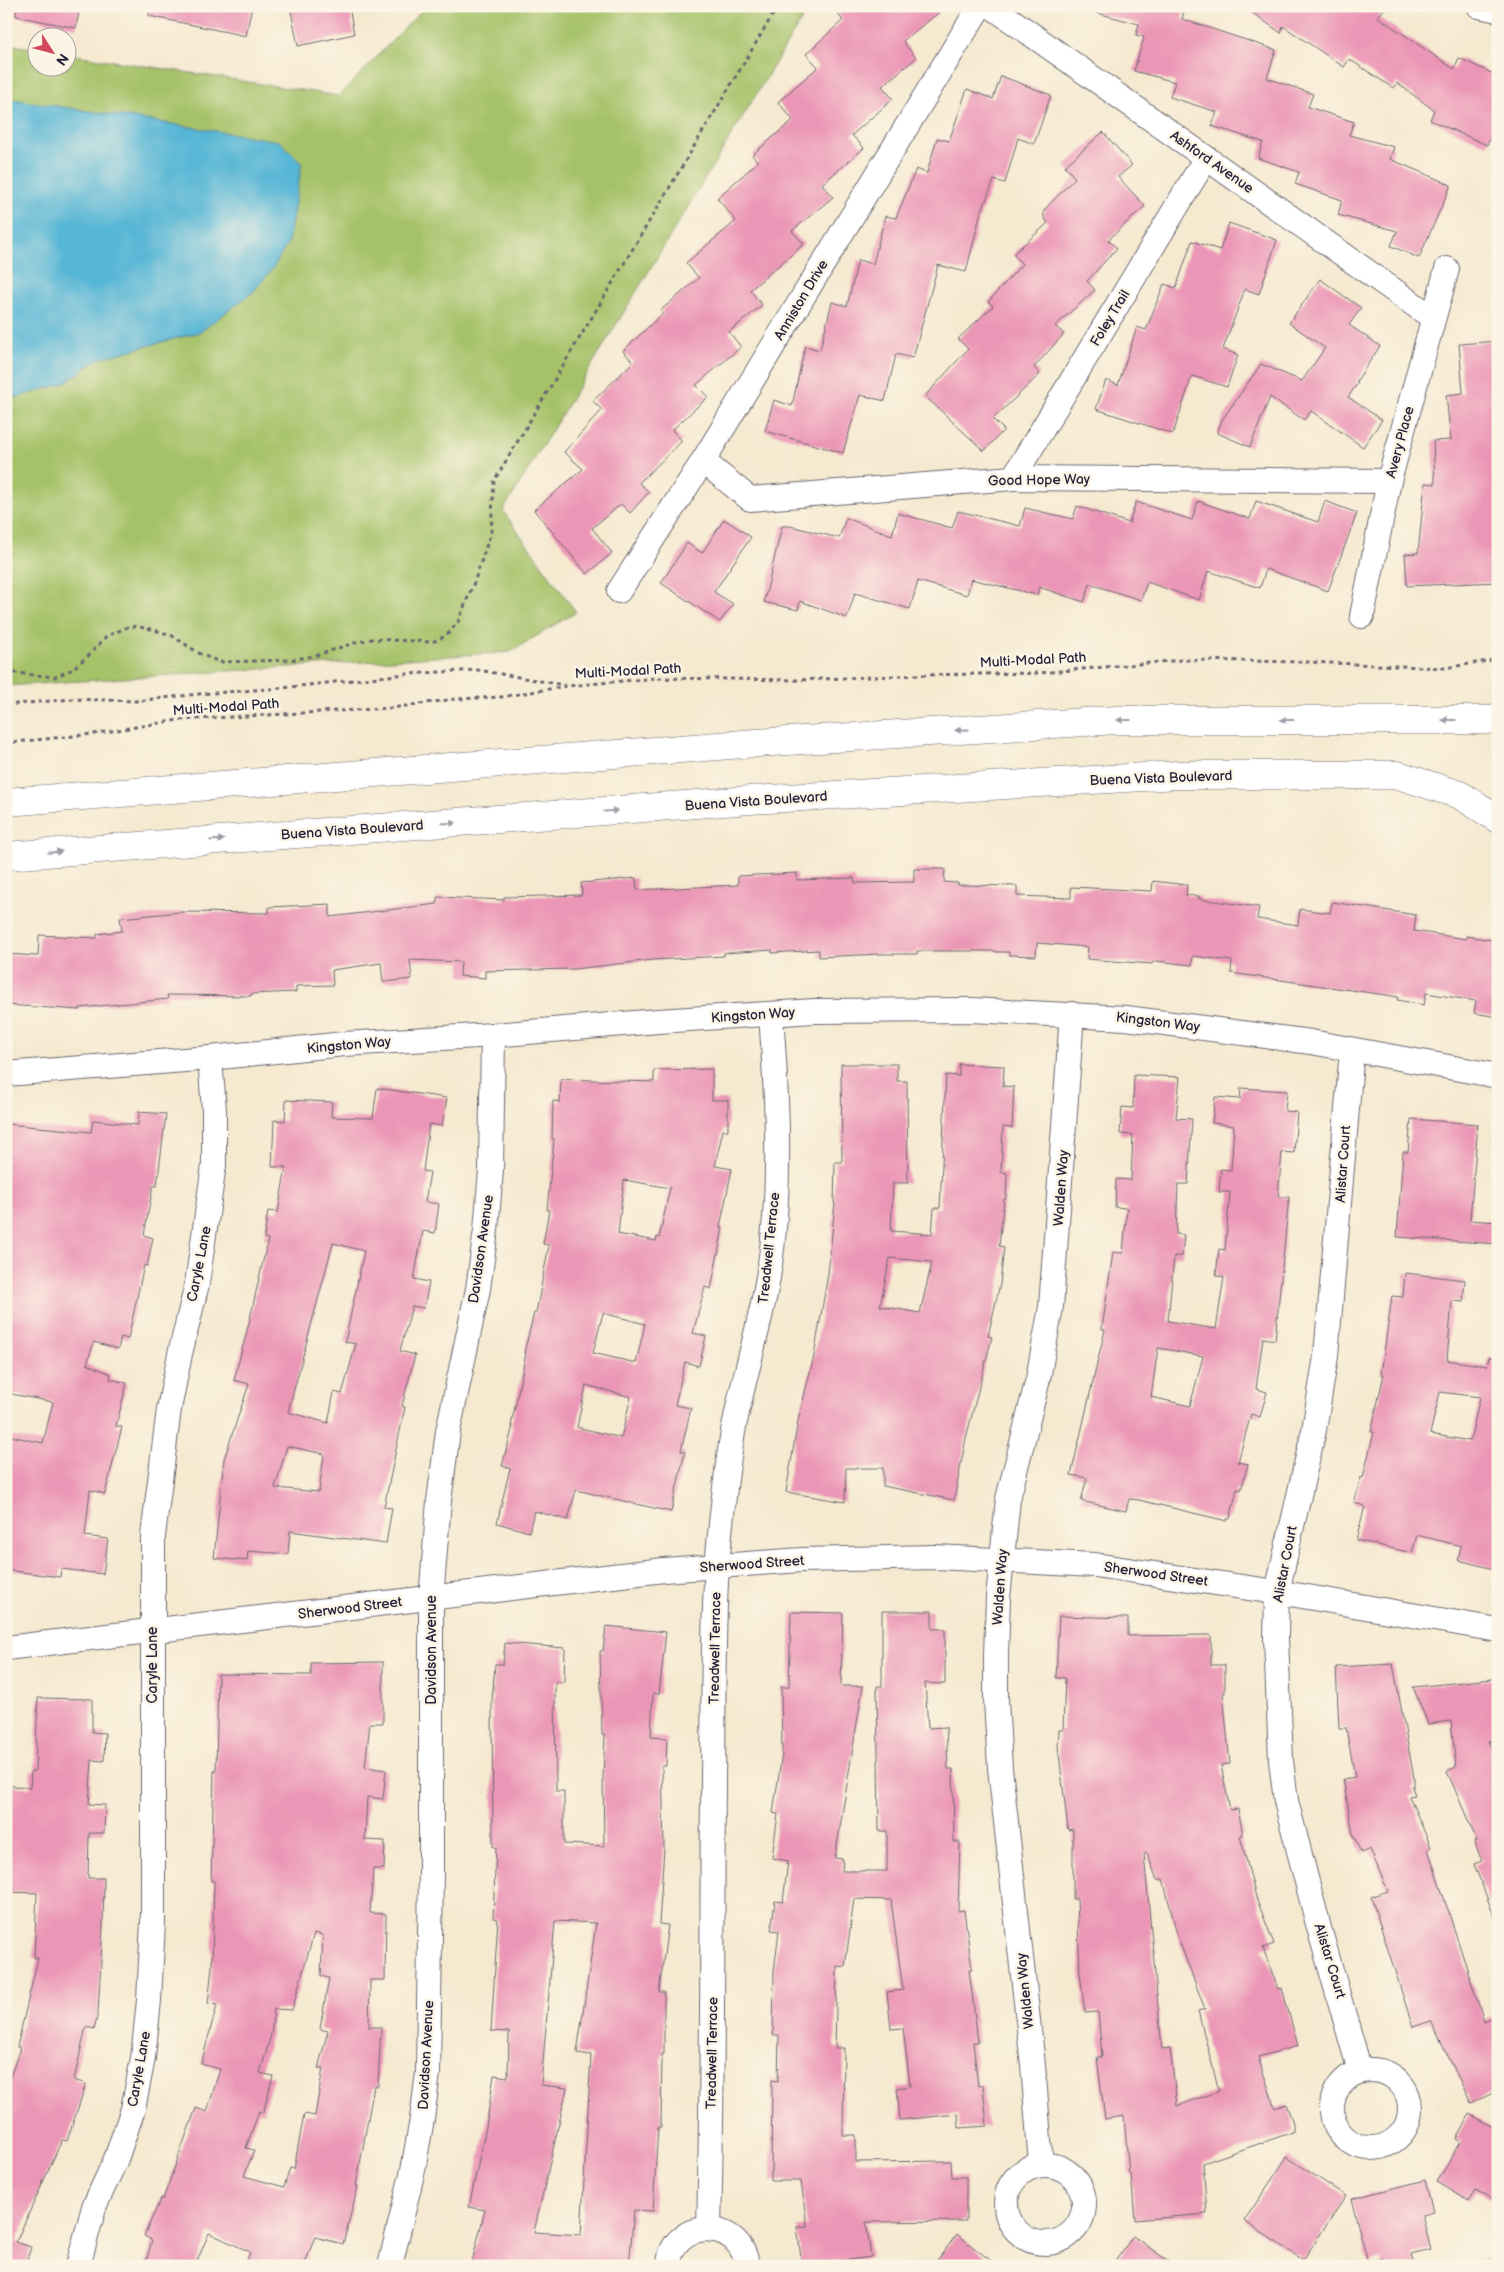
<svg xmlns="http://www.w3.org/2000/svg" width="1504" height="2272" font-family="'Balsamiq Sans',sans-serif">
<rect width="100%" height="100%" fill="#fcf5e5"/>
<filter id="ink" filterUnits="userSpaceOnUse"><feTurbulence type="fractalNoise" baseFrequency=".02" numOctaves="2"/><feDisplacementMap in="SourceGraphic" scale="10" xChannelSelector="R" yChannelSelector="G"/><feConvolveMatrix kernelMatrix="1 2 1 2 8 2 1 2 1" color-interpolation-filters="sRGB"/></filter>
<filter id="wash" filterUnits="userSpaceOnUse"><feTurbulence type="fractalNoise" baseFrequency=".0096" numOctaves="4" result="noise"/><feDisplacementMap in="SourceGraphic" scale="20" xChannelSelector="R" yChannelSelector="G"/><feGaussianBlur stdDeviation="1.12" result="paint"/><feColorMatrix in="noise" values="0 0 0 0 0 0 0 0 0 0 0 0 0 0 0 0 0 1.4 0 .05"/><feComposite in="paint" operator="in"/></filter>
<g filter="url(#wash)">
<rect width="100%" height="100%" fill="#f5e9d0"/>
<g fill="#a6c269" stroke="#647252">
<polygon points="426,6 810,6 503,511 576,612 510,652 6,686 6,44 37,49 38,68 68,68 68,54 339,96"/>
<polygon points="1498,2257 1498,2266 1467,2266"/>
</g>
<polygon fill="#56b6d5" stroke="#3c6c88" points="6,98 279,141 302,163 288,243 273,268 253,292 200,332 98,359 65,383 18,397 6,397"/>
<g id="blocks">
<g fill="#eb96b6" fill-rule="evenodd">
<polygon points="17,6 80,6 76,28 16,16"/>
<polygon points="150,6 252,6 246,36 149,16"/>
<polygon points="290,6 349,6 354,34 298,46"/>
<polygon points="849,6 947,6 903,41 916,58 882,86 893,99 852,135 864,148 822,184 833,197 792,231 804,244 750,290 762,305 729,332 741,347 696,385 708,397 672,430 682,441 639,483 649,492 630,513 621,504 592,528 612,553 587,574 534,510 583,469 564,452 602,410 593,401 633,362 623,351 663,313 661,310 699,278 686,263 736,221 717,198 758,162 752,155 793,120 778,102 818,67 806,54 843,20 838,15"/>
<polygon points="1097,6 1185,6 1182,19 1276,50 1267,78 1313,94 1308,107 1354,122 1349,135 1394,147 1390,159 1451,185 1419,258 1391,246 1397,231 1338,215 1342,200 1295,184 1299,172 1258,158 1263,142 1212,126 1217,112 1170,97 1175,82 1134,71 1144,37 1136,35 1139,24 1097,13"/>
<polygon points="1243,6 1386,6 1378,17 1454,69 1459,58 1498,76 1498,122 1487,145 1430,120 1434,110 1397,83 1393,88 1349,59 1344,67 1283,26 1281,33"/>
<polygon points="1001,76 1051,95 1034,144 1018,138 1005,183 994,180 980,216 966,272 938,265 913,358 896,354 885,401 860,395 843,453 765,431 774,400 792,406 805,346 820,350 832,302 847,306 858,260 873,264 885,216 896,218 916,169 927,173 937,138 949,141 967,89 993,99"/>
<polygon points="1103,132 1132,165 1118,177 1145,206 1108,240 1117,248 1087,281 1095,290 1055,326 1064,334 1034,367 1040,374 993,419 1004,430 984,451 925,396 968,349 958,339 993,306 988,302 1022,264 1013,254 1048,223 1044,218 1044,210 1075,178 1065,166"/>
<polygon points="1229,223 1277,240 1259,294 1245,289 1223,349 1238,355 1227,387 1192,376 1173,434 1096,409 1106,380 1118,385 1137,327 1146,330 1164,284 1176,288 1192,241 1220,250"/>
<polygon points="1320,279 1361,308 1349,325 1380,346 1356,382 1358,383 1348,397 1382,420 1363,447 1311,411 1304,420 1270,397 1250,447 1217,433 1222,420 1261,364 1302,381 1325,348 1289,323"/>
<polygon points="1498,341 1498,582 1407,586 1405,554 1418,553 1425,483 1435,484 1433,441 1451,440 1446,395 1463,393 1459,344"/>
<polygon points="1198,501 1250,519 1256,501 1318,522 1325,501 1357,513 1328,591 1266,569 1260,588 1208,571 1199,600 1147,582 1141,600 1090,584 1084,602 1039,587 1037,595 971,579 967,595 918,581 910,609 855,593 847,618 800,601 798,610 764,602 782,526 790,526 839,538 846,518 892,535 898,513 952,528 958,511 1020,526 1025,508 1073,519 1077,506 1129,523 1136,502 1192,520"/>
<polygon points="724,519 751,537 714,592 733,604 720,622 661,583 687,543 702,553"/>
<polygon points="914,869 945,869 944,882 958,883 958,885 1017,886 1017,896 1071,898 1071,887 1152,891 1153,881 1187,885 1186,895 1199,896 1199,899 1259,907 1257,919 1298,925 1300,909 1330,913 1332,902 1416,915 1414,931 1466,939 1466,936 1498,941 1498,1017 1474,1013 1476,1001 1426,993 1424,1005 1397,1000 1398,997 1386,995 1231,973 1232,961 1193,956 1192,965 1156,961 1153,962 1152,964 1087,959 1088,947 1037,943 1036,956 1009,955 1009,952 996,952 996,951 917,951 917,954 880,954 819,957 819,950 772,953 772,950 724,953 724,956 652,960 574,969 485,971 485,978 460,976 461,962 410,960 412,979 383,982 381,963 332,970 333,985 296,986 296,992 251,994 251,996 167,995 168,999 80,1008 80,1010 6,1005 6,954 38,956 39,935 97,938 97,934 122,931 120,918 181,912 269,913 269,907 330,904 330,917 437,904 437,897 504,900 504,897 582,895 581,883 636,878 637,890 738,885 738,876 797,873 797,880 854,878 855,883 914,882"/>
<path d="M 841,1064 L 897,1064 L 897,1081 L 907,1081 L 908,1183 L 893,1183 L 891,1231 L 932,1234 L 934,1208 L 940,1208 L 946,1075 L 959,1076 L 959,1064 L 1004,1066 L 1003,1086 L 1014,1087 L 1012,1128 L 1003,1127 L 1001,1172 L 1007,1173 L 1006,1199 L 1004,1199 L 999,1246 L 1004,1247 L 1000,1284 L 988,1336 L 992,1337 L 966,1438 L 954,1500 L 883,1486 L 883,1468 L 846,1468 L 845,1502 L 786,1492 L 798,1421 L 814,1356 L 828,1274 L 835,1203 L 834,1203 L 835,1162 L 842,1162 ZM 890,1258 L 932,1262 L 920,1313 L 880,1306 Z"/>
<path d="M 712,1069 L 712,1100 L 728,1100 L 728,1130 L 723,1130 L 715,1166 L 732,1169 L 720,1227 L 723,1228 L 711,1289 L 705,1287 L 693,1333 L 706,1336 L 699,1366 L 685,1362 L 675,1405 L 691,1408 L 681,1451 L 685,1452 L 671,1512 L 576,1490 L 568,1520 L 534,1511 L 529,1532 L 497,1523 L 510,1468 L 502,1466 L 513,1426 L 511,1426 L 526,1353 L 524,1353 L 534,1313 L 536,1313 L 549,1245 L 543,1244 L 549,1210 L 547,1210 L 554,1139 L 552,1139 L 553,1101 L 560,1102 L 561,1079 L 654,1082 L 654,1070 ZM 624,1180 L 670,1188 L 659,1238 L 657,1237 L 656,1241 L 618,1234 ZM 603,1313 L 645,1324 L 636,1363 L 593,1353 ZM 586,1385 L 631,1397 L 621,1438 L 577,1427 Z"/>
<path d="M 1134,1075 L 1180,1077 L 1176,1118 L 1192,1119 L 1188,1184 L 1178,1184 L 1176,1234 L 1184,1235 L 1182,1256 L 1174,1256 L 1168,1321 L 1216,1329 L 1224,1277 L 1216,1276 L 1219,1249 L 1225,1250 L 1230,1192 L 1219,1192 L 1221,1169 L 1231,1170 L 1234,1126 L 1212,1123 L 1215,1097 L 1240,1099 L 1241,1088 L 1287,1091 L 1285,1111 L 1297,1112 L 1294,1153 L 1282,1152 L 1278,1197 L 1289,1197 L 1275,1340 L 1263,1338 L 1256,1389 L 1267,1392 L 1260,1417 L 1251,1414 L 1238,1462 L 1248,1464 L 1241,1490 L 1237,1489 L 1230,1519 L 1227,1519 L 1227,1521 L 1139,1500 L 1129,1499 L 1126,1511 L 1081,1501 L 1087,1478 L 1071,1475 L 1105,1330 L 1102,1329 L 1113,1252 L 1123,1253 L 1127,1208 L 1115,1207 L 1116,1179 L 1131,1180 L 1133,1135 L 1120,1134 L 1122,1107 L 1133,1108 ZM 1158,1348 L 1203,1356 L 1190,1406 L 1151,1397 Z"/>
<path d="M 377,1088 L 447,1098 L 442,1126 L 429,1124 L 423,1171 L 430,1172 L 425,1202 L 439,1204 L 435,1233 L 423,1231 L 414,1279 L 429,1282 L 424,1308 L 412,1306 L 400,1351 L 415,1355 L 402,1406 L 405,1407 L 384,1507 L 392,1508 L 386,1544 L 290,1531 L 288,1554 L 248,1551 L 247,1561 L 214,1558 L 224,1459 L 249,1384 L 234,1380 L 249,1323 L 268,1239 L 264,1238 L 268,1211 L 278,1212 L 286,1167 L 272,1167 L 274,1120 L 285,1121 L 286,1100 L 332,1102 L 331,1117 L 373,1118 ZM 333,1243 L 364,1251 L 345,1342 L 356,1344 L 342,1394 L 334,1392 L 328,1423 L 288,1412 ZM 287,1446 L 324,1454 L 319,1492 L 275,1488 Z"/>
<polygon points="139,1112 166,1114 157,1186 153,1186 144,1235 153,1238 147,1266 144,1265 128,1339 121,1337 118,1349 94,1342 87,1364 111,1374 110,1379 127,1383 116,1426 122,1427 105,1494 90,1490 85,1536 108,1539 103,1574 61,1569 60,1577 6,1570 6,1435 43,1443 53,1402 6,1393 6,1124 91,1132 93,1120 138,1125"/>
<polygon points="1411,1119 1478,1124 1470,1220 1498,1222 1498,1244 1397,1237 1403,1152 1408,1152"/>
<path d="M 1405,1273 L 1465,1280 L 1463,1302 L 1452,1301 L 1447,1360 L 1487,1366 L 1489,1357 L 1498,1358 L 1498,1570 L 1458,1560 L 1461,1546 L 1417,1535 L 1412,1553 L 1356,1540 L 1365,1506 L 1354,1503 L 1361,1477 L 1363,1478 L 1374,1432 L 1371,1432 L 1384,1374 L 1381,1374 L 1392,1296 L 1403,1297 ZM 1440,1392 L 1480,1397 L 1470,1441 L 1430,1434 Z"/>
<polygon points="882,1611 932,1611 932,1629 945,1629 945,1684 925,1683 928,1728 946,1727 948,1769 953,1769 954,1842 960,1842 958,1911 964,1910 972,1969 969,1969 978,2042 973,2042 978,2086 983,2085 987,2126 959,2128 958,2114 900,2120 897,2088 910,2086 903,2028 891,2029 887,1992 903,1990 891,1900 854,1899 845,1967 837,1966 835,2048 844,2048 843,2135 856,2135 856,2162 951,2161 952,2177 966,2177 966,2221 866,2222 871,2257 802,2266 797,2227 807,2226 801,2181 771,2181 772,2080 778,2081 779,2035 773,2035 774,1971 779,1931 771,1930 775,1901 783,1902 788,1861 772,1858 778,1814 773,1813 782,1754 781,1687 789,1687 791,1612 843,1613 841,1686 863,1686 835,1858 843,1859 842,1871 887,1871 887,1831 879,1831 877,1686 882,1686"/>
<path d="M 1059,1616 L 1128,1618 L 1128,1636 L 1211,1635 L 1211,1665 L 1225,1665 L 1225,1693 L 1223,1693 L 1230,1764 L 1221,1765 L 1230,1810 L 1238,1809 L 1243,1835 L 1240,1836 L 1256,1897 L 1274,1944 L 1263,1948 L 1278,1989 L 1282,1988 L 1298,2046 L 1258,2057 L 1275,2108 L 1286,2104 L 1293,2123 L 1293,2132 L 1203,2163 L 1207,2214 L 1135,2220 L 1131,2174 L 1129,2174 L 1124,2116 L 1105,2119 L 1097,2057 L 1102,2057 L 1098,2012 L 1085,2013 L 1080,1973 L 1077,1899 L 1073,1899 L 1073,1829 L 1068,1830 L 1058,1746 L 1059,1730 L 1063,1730 L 1065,1678 L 1056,1678 ZM 1147,1853 L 1157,1880 L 1163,1879 L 1178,1938 L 1205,2009 L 1198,2011 L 1219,2091 L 1177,2106 L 1170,2048 L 1162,2049 L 1144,1854 Z"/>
<path d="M 606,1626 L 666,1632 L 659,1694 L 653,1693 L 651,1737 L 667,1738 L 666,1766 L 662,1766 L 664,1848 L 659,1924 L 668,1925 L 659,1992 L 664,1992 L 664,2054 L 662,2054 L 661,2127 L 658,2127 L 653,2211 L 634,2210 L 629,2266 L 471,2266 L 485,2210 L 469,2207 L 486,2127 L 494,2075 L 508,2077 L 509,2032 L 491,2031 L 498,1919 L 493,1918 L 496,1847 L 493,1847 L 492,1700 L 495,1664 L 503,1664 L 505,1643 L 565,1648 L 564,1682 L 555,1682 L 556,1791 L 564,1791 L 564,1844 L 604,1846 L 603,1777 L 605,1736 L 602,1735 L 600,1651 L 603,1651 ZM 555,1921 L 596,1923 L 577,2053 L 591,2055 L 581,2235 L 534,2232 L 567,2088 L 541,2085 Z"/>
<path d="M 383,1662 L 383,1723 L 370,1723 L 365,1767 L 386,1770 L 383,1799 L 367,1797 L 365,1840 L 385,1841 L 384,1869 L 373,1869 L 370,1913 L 386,1914 L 385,1980 L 370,1980 L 369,2027 L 381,2027 L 378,2086 L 374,2086 L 356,2186 L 358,2186 L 343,2244 L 315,2237 L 304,2266 L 245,2266 L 250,2252 L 209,2233 L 195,2266 L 145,2266 L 152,2240 L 144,2236 L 161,2198 L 163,2199 L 196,2108 L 207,2112 L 220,2069 L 201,2064 L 217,2005 L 208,2004 L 212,1967 L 214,1881 L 211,1881 L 214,1771 L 216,1772 L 218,1674 L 311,1675 L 311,1663 ZM 314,1933 L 323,1935 L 321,1976 L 329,1978 L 320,2029 L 328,2031 L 318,2068 L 323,2068 L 315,2116 L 304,2114 L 294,2169 L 290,2168 L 284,2187 L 244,2176 L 254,2150 L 246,2148 L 259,2111 L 263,2113 L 273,2076 L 260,2073 L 271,2035 L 274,2009 L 292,2010 Z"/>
<polygon points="1393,1664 1414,1778 1414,1786 1412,1787 1415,1795 1409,1796 1431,1847 1428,1849 1484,2021 1498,2015 1498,2091 1471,2103 1431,2021 1413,2027 1371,1897 1388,1891 1370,1849 1361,1853 1353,1834 1343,1779 1355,1777 1346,1728 1339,1728 1336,1667"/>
<polygon points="1493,1679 1495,1695 1498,1695 1498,1740 1488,1741 1498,1763 1496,1921 1474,1864 1482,1861 1474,1842 1477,1841 1447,1771 1456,1767 1451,1721 1428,1724 1413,1687"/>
<polygon points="38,1698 92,1699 92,1732 105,1733 104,1761 92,1760 89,1804 105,1805 104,1833 89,1833 88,1878 104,1878 103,1925 98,2013 94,2029 86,2027 74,2080 86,2084 67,2141 62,2140 16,2242 31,2247 25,2266 6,2266 6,2089 20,2048 17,2047 38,1958 34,1958 37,1893 6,1892 6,1785 30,1788 31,1771 35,1771"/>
<polygon points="1470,2114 1498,2130 1498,2203 1476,2190 1469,2201 1437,2182 1461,2142 1456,2139"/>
<polygon points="1287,2157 1346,2196 1303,2260 1244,2221"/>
<polygon points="1425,2180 1433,2212 1422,2215 1431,2250 1412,2255 1415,2266 1384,2266 1382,2258 1368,2262 1351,2199"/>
<polygon points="957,2234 977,2250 998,2266 933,2266"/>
<polygon points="1133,2236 1175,2266 1112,2266"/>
</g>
</g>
</g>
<g filter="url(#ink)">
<use href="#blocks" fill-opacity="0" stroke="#6c686f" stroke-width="1"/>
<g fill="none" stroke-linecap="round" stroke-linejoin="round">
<g stroke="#6c686f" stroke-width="26">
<g id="street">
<polyline points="991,6 1433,318"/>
<polyline points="1479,6 1498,10"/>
<polyline points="703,461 750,499 1013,478 1389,481"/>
<polyline points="1013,478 1206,158"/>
<polyline points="619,591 703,461 980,6"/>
<polyline points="1362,616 1389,481 1447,269"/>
<polyline points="1352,1050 1326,1356 1314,1430 1277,1592 1276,1638 1281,1761 1286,1801 1319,1928 1360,2071"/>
<polyline points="6,1074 210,1058 344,1044 493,1035 658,1021 814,1011 972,1010 1126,1018 1311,1042 1498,1076"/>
<polyline points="6,1648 664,1570 802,1560 936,1557 1095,1565 1302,1596 1498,1630"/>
<circle cx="1371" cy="2109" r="39"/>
<polyline points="1041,2164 1033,2065 1000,1768 996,1700 996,1655 998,1598 1008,1499 1038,1379 1051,1307 1072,1014"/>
<circle cx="1045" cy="2204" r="39"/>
<path d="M 709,2228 C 713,2079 712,1930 713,1781 C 714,1709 712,1637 717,1566 C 721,1521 725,1476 733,1432 C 743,1378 761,1325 769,1271 C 782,1186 777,1099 771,1014"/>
<polyline points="78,2266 94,2207 116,2159 133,2109 143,2058 149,2000 153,1922 153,1536 169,1409 180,1354 197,1284 214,1165 214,1110 210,1058"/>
<polyline points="390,2266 413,2170 422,2119 428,2073 431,1871 431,1599 439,1501 448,1431 478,1289 486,1230 491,1170 493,1035"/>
<path d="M 669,2266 C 670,2218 741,2216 747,2266"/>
</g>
</g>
<g stroke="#6c686f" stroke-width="29">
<g id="secondary">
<polyline points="6,802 756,743 1117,720 1489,720 1498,717"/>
<polyline points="6,856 750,800 1179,775 1398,775 1460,795 1498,819"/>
</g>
</g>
<g stroke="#6c686f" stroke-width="3" stroke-dasharray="4 4" stroke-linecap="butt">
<polyline points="6,670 16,673 55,677 71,670 88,656 107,636 130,626 147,628 171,635 202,655 220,662 289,660 314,656 354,643 372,639 432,642 446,636 458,622 475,580 491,532 494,481 778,6"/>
<polyline points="6,705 72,699 136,701 199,694 282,688 406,674 478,670 564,685"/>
<polyline points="6,743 93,734 178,720 391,708 455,699 501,697 567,686 657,678 798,680 920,675 1039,673 1182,660 1309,662 1445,668 1494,660 1498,658"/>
</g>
<use href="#street" stroke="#fff" stroke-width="24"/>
<use href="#secondary" stroke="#fff" stroke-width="28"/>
</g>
<defs><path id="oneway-solid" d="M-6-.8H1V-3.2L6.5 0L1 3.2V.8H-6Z" transform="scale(1.25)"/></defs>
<g fill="#9c9ca7">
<use href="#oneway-solid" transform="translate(1124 720) rotate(180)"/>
<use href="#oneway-solid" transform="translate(1287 720) rotate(180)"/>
<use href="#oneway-solid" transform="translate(1449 720) rotate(180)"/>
<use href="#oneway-solid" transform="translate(962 730) rotate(176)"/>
<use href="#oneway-solid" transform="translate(611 811) rotate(-4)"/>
<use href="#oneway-solid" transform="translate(449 823) rotate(-4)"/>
<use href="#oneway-solid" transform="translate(217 840) rotate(-4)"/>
<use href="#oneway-solid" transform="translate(55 852) rotate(-5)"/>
</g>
</g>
<g text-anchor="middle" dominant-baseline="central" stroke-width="5" stroke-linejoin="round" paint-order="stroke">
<g font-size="14" fill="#22223b" stroke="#fcf5e5">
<text transform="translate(1212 162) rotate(35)">Ashford Avenue</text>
<text transform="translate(801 300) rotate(-59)">Anniston Drive</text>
<text transform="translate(1110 318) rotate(-59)">Foley Trail</text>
<text transform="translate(1400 442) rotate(-75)">Avery Place</text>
<text transform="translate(1039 480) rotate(-1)">Good Hope Way</text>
<text transform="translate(1033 660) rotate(-3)">Multi-Modal Path</text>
<text transform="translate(628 671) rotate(-3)">Multi-Modal Path</text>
<text transform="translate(226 707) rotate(-4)">Multi-Modal Path</text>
<text transform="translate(1161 778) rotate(-2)">Buena Vista Boulevard</text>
<text transform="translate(756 801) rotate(-4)">Buena Vista Boulevard</text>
<text transform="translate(352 830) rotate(-4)">Buena Vista Boulevard</text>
<text transform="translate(753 1015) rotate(-4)">Kingston Way</text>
<text transform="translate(1158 1022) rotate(7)">Kingston Way</text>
<text transform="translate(349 1045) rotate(-5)">Kingston Way</text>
<text transform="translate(1343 1164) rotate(-86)">Alistar Court</text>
<text transform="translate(1061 1188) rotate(-86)">Walden Way</text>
<text transform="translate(769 1248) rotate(-84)">Treadwell Terrace</text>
<text transform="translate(481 1249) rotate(-82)">Davidson Avenue</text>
<text transform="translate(199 1264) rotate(-79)">Caryle Lane</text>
<text transform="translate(752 1564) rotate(-4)">Sherwood Street</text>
<text transform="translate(1285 1564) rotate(-79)">Alistar Court</text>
<text transform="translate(1156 1574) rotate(8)">Sherwood Street</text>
<text transform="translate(1000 1587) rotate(-86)">Walden Way</text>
<text transform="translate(350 1608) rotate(-7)">Sherwood Street</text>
<text transform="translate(715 1648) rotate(-89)">Treadwell Terrace</text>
<text transform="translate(431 1650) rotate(-90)">Davidson Avenue</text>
<text transform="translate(152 1665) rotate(-90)">Caryle Lane</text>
<text transform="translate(1330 1961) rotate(73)">Alistar Court</text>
<text transform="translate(1025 1991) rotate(-96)">Walden Way</text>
<text transform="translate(712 2053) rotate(-89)">Treadwell Terrace</text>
<text transform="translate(426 2055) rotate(-87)">Davidson Avenue</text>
<text transform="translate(139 2069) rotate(-80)">Caryle Lane</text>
</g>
</g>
<rect width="1504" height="2272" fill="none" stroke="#fcf5e5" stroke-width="25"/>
<g transform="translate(52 52) rotate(126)"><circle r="24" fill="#fcf5e5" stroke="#a5a1a1"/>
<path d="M0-4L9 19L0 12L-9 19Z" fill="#d1495b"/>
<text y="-8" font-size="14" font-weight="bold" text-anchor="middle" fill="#22223b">N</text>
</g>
</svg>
